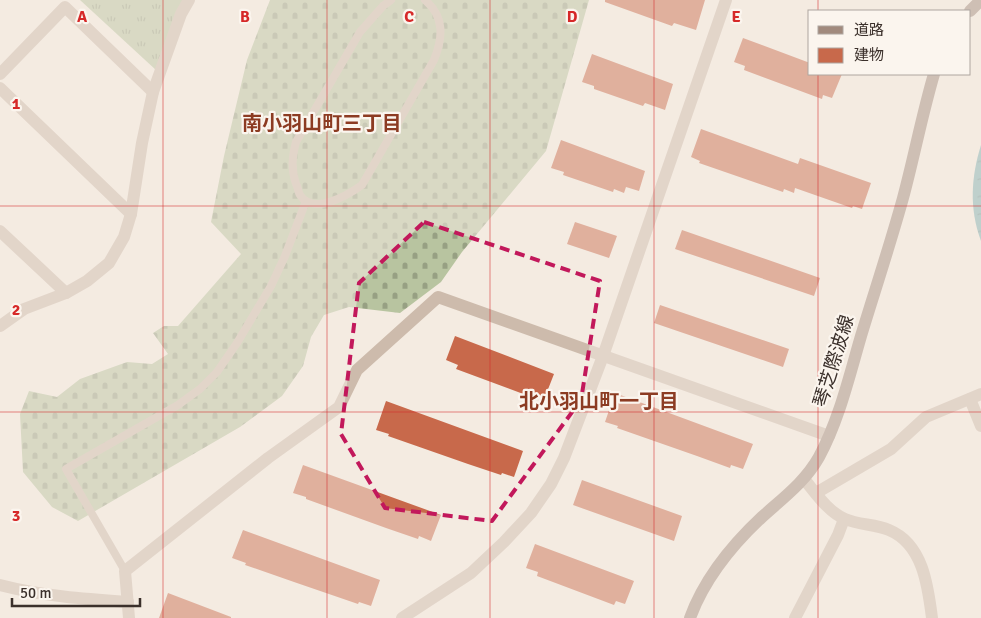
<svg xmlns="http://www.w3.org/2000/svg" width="981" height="618" font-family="Signika,'Noto Sans JP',sans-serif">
<defs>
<pattern id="grass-tufts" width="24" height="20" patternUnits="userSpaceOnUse" patternTransform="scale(1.25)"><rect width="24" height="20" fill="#b8c4a0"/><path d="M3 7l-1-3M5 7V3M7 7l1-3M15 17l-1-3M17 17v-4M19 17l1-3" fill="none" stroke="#97a083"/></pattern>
<pattern id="cemetery-stones" width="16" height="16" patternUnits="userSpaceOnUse" patternTransform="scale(1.25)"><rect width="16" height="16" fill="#b8c4a0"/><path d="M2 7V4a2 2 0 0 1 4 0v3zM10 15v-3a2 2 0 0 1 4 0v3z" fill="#97a083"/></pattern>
<pattern id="water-ripples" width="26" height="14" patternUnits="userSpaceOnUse" patternTransform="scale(1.25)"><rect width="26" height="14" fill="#7fb0b2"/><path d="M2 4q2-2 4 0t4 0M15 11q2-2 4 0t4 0" fill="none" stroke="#699091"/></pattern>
</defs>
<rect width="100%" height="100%" fill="#f4ebe1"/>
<polygon fill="url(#grass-tufts)" points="80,0 185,0 157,71"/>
<polygon fill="url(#cemetery-stones)" points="270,0 589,0 546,151 462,252 441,282 400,313 349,307 324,315 311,337 303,366 282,396 240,427 78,521 52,507 23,472 20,414 29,391 57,397 80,379 127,362 152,364 168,354 153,333 164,326 178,326 241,254 211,222 224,156 247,60"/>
<path fill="url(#water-ripples)" d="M 981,145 L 981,241 C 969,209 971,177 981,145 Z"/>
<g fill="#c8694b">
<polygon points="605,0 705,0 696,30 674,23 672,26 605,2"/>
<polygon points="743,38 810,63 810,74 842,74 832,98 823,95 822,99 744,70 745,66 734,62"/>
<polygon points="592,54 673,84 665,110 645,103 643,106 594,89 594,86 582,82"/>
<polygon points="701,129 798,164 800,158 871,183 862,209 853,206 852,208 795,188 794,193 784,189 783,192 699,163 700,161 691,157"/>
<polygon points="561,140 645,171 639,191 626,187 624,193 614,189 613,192 563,175 564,172 551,168"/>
<polygon points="575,222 617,236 609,258 567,244"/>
<polygon points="682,230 820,278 814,296 675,249"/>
<polygon points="660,305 789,349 783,367 654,323"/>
<polygon points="455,336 554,374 545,397 536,394 534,398 456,369 458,365 446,360"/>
<polygon points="615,393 753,444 743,469 731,465 730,468 697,456 617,428 618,426 605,422"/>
<polygon points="386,401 523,451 514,477 502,473 501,475 468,464 388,436 389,434 376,430"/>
<polygon points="303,465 441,515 431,541 419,536 418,539 386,528 306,499 306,497 293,493"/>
<polygon points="582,480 682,516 674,541 573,505"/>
<polygon points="243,530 380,580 371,606 359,602 358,604 294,582 245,565 246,563 232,558"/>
<polygon points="535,544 634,581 625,604 616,601 614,605 537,576 538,572 526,568"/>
<polygon points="168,593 231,617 231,618 159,618"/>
</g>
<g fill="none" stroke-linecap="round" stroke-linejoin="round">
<g stroke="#cdbbac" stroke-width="8">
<path d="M 391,0 L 383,6 L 360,32 L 296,142 C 292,157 291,169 296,184 C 298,187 298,192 300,195 C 313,216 348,195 362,185 L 434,60 C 443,38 445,17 425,0"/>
<polyline points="125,571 66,469 178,405 200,389 217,372 237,343 271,286 285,256 306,201"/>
</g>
<g stroke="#cdbbac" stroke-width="12">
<polyline points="0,74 65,7 153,92"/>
<polyline points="0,88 131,214"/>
<polyline points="0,231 66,293"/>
<polyline points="0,326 24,309 66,293 87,281 109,263 124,237 131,214 142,143 153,92 181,14 189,0"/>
<polyline points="970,399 981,426"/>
<path d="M 804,479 C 815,492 828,512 845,519 C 859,525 875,524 889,530 C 923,544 928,586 932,618"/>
<polyline points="816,493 891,449 926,417 981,394"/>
<path d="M 0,585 C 42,596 85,599 128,602"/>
<polyline points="129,618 125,571 268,458 339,407 357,370 438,297 829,436"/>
<polyline points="795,618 838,535 844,519"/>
</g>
<polyline stroke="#cdbbac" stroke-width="12" points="402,618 471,573 504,542 531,513 551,484 564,458 603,356 726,0"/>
<g stroke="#a18a7d" stroke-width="12">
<polyline points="970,11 981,0"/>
<path d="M 690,618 C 704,580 732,545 762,517 C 783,498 805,482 819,457 C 839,420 849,377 861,336 C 875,290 890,245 903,198 C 914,157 922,115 934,74"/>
</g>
</g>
<path d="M0 0H981V618H0ZM 424,222 L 600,281 L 581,400 L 492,521 L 385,508 L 341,434 L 359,283 Z" fill="#f4ebe1" fill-opacity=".55" fill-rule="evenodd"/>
<path fill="none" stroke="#c2185b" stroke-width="4" stroke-dasharray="10 6" stroke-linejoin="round" d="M 424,222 L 600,281 L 581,400 L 492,521 L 385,508 L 341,434 L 359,283 Z"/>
<path fill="none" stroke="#d62828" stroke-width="1" stroke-opacity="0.55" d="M 163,0 L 163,618M 327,0 L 327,618M 490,0 L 490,618M 654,0 L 654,618M 818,0 L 818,11M 818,74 L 818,618M 0,206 L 981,206M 0,412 L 981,412"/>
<g text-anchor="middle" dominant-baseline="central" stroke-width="4.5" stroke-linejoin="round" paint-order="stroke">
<g font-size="19" fill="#3b302b" stroke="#fbf5ee">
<text transform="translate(834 361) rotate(-73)">琴芝際波線</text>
</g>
<g font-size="20" font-weight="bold" fill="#8c3b22" stroke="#fbf5ee">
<text x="322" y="123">南小羽山町三丁目</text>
<text x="599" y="401">北小羽山町一丁目</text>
</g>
</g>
<g font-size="16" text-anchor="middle" font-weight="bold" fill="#d62828" stroke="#fbf5ee" stroke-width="4.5" stroke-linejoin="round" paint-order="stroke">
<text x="82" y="22">A</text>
<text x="245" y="22">B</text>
<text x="409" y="22">C</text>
<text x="572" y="22">D</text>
<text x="736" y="22">E</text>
<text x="16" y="109">1</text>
<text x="16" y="315">2</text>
<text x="16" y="521">3</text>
</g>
<rect x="808" y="10" width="162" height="65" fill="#fbf5ee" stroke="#aea6a0"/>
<rect x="818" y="26" width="25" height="8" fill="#a18a7d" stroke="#aea6a0"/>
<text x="854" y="35" font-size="15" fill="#3b302b">道路</text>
<rect x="818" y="48" width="25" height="15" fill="#c8694b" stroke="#aea6a0"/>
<text x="854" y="60" font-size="15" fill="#3b302b">建物</text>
<path d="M12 598v8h128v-8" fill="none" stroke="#3b302b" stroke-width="2.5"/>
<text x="20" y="598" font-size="15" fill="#3b302b" stroke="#fbf5ee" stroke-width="4" paint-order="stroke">50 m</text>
</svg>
